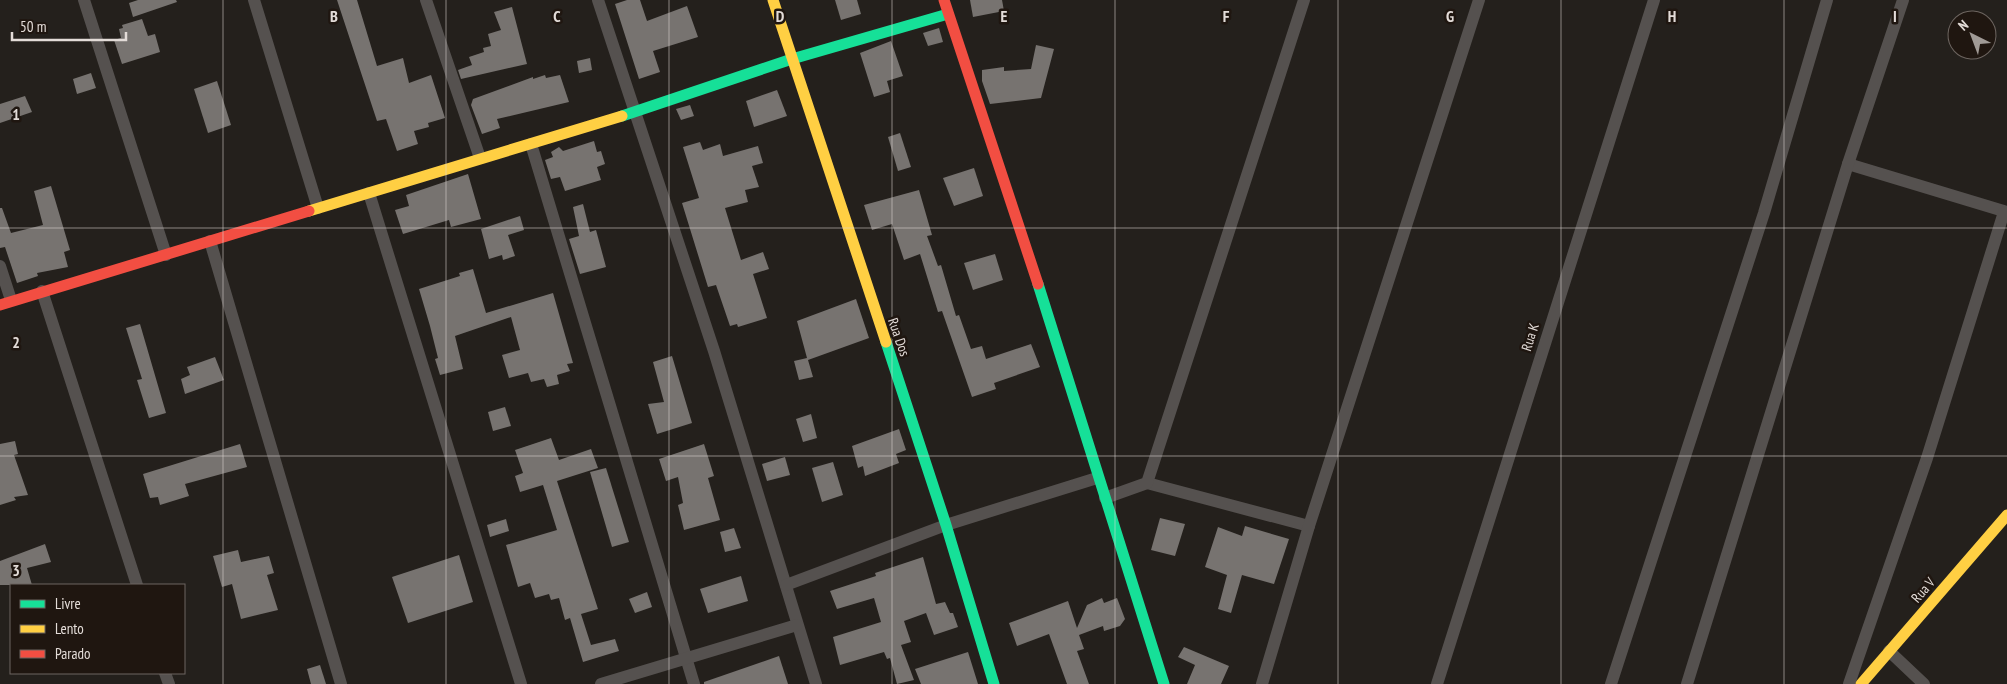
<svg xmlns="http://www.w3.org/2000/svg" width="2007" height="684" font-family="'PT Sans Narrow',sans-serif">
<rect width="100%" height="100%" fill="#24201c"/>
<g fill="#777370">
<polygon points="138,0 176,0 177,2 133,17 129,3"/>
<polygon points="337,0 357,0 377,66 403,58 409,83 431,75 445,118 428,123 429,127 414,131 418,144 397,151 386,119 377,121"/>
<polygon points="627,0 640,0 647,21 687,6 698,37 653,51 660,72 639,79 615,4"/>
<polygon points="835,0 857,0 861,14 841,20"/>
<polygon points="970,0 1002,0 1004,11 973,17"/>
<polygon points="512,7 527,64 461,79 458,70 472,65 469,57 484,52 483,48 491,46 488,34 501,30 494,12"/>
<polygon points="142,19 148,36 155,34 160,52 122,64 114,40 121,38 119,29 123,28 122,25"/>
<polygon points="939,28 943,42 928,46 923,33"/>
<polygon points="891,41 903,76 887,81 890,92 874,97 860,53"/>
<polygon points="1036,45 1054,49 1041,98 990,104 982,81 982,70 1004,67 1004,71 1031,69"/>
<polygon points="590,58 592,70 579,73 577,61"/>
<polygon points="91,73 96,88 77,94 73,79"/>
<polygon points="545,75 546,78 560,75 569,102 497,119 500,128 482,134 471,105 473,99 533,77 533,79"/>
<polygon points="217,81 231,125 208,133 194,89"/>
<polygon points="777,90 787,116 754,127 746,101"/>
<polygon points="25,96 32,112 0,123 0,104"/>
<polygon points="690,105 694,116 681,120 676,109"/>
<polygon points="900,133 911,167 898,171 888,137"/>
<polygon points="594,141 597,152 601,151 605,164 597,167 601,180 565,191 560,177 551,179 545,160 553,157 551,152 559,147 563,151"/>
<polygon points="700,142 703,150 720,144 723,156 758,146 763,163 752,166 759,187 745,190 748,202 725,208 741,260 763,252 769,269 753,274 767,318 738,327 737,324 730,326 716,285 708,287 682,203 699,198 683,147"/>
<polygon points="974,168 983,196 954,206 943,178"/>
<polygon points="468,174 481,219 451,227 449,220 403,234 395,210 409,206 406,195"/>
<polygon points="51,186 70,250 64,252 68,267 37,273 38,276 17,283 5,247 0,248 0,208 2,208 11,233 43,225 34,191"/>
<polygon points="919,190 932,235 927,236 938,266 941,265 956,316 959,315 971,349 982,346 986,359 1031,344 1040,367 994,383 996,389 972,397 942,311 938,312 920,254 904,260 892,224 872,230 864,205"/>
<polygon points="583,204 590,232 596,230 606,267 580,274 569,239 579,236 573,207"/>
<polygon points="520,216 524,230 508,235 515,256 503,260 502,255 489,259 481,229"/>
<polygon points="995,254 1003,280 973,290 964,263"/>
<polygon points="473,269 486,313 553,293 573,363 567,364 570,371 557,375 559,384 547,387 544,379 531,382 528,373 509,378 502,355 520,350 511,317 455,336 463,369 440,375 435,359 438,358 430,326 419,289 460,276 459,273"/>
<polygon points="856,299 869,338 808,360 813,377 799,380 794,361 807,358 797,321"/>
<polygon points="140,324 166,413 149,418 137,380 142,379 126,328"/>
<polygon points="672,356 692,423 657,434 648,404 664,402 653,362"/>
<polygon points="215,357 224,380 185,394 181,379 190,375 187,367"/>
<polygon points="505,407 511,426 493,431 488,412"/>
<polygon points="811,414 817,438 803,442 796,419"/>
<polygon points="899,429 906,450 896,454 899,463 865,476 863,466 858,468 852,446"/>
<polygon points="551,438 559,460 591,449 598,468 557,481 598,609 581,614 591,645 615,639 619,651 583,662 570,618 565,620 559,598 551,600 549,594 535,598 530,583 518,587 506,545 557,530 543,485 520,492 515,476 523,473 515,450"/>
<polygon points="15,441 18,454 14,455 28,495 14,497 16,500 0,505 0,444"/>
<polygon points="240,444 247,467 185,484 189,496 160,505 158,497 150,498 143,474"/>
<polygon points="704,444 714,476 708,478 720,520 684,530 678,505 683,503 678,477 666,481 659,459"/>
<polygon points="785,457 790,475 767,481 762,464"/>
<polygon points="833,462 843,495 822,502 812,468"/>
<polygon points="606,468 629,542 612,547 590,472"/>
<polygon points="1160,518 1185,524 1175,556 1151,550"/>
<polygon points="506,519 509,531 490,537 487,525"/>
<polygon points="1245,526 1289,539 1274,584 1242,575 1231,613 1218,609 1227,575 1205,567 1218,527 1242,536"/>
<polygon points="734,528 741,548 725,552 720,532"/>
<polygon points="45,544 51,562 27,568 32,585 0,585 0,561"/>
<polygon points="238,550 241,562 269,556 274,573 267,575 278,610 241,619 232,584 222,587 213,556"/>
<polygon points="459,555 473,602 408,623 392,577"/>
<polygon points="923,557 936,604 945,602 950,613 953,613 958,627 934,635 926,613 904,621 911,642 901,645 914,680 897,684 890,658 887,659 884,652 840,665 833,637 881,622 874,598 837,609 830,591 876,576 875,573"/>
<polygon points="741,576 748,601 708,613 700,589"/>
<polygon points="647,592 652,607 635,613 629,599"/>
<polygon points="1102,598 1104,603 1117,598 1125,619 1120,626 1104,631 1103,626 1079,635 1084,649 1077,651 1089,684 1067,684 1049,634 1017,646 1009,623 1068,601 1077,628 1087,605"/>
<polygon points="1184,647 1229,666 1221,684 1187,684 1195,665 1178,657"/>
<polygon points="968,652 978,684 921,684 915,669"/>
<polygon points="779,656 788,684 704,684 704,682"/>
<polygon points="320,665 326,684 311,684 307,669"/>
</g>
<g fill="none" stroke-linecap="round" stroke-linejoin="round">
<g stroke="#55514f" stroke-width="12">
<polyline points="84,0 166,255"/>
<polyline points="254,0 318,208"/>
<polyline points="426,0 480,158"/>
<polyline points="598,0 714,351 816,684"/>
<polyline points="531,144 694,684"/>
<polyline points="1848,164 2007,212"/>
<polyline points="369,193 521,684"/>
<polyline points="210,241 341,684"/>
<polyline points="0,266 11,300"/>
<polyline points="42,291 137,585"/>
<polyline points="1147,483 1309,526"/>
<polyline points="1105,498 1147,483 1304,0"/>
<polyline points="786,585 946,525 1097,478"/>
<polyline points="1889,651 1924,684"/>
<polyline points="165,673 169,684"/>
<polyline points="601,684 797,625"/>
<polyline points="1262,684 1309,526 1479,0"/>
<polyline points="1437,684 1654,0"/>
<polyline points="1611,684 1764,213 1827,0"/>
<polyline points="1687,684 1848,164 1903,0"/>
<polyline points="1849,684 1927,458 2004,212"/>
</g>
<g stroke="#16e098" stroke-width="11">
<polyline points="622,116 792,59 948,14"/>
<polyline points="1038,284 1164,684"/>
<polyline points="886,342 946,525 994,684"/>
</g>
<g stroke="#ffcf43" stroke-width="11">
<polyline points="773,0 886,342"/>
<polyline points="309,211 622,116"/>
<polyline points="1861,684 2007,515"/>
</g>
<g stroke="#f24e42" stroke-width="11">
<polyline points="944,0 1038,284"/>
<polyline points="0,305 309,211"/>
</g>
</g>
<path fill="none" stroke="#e3dcd8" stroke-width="1" stroke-opacity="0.55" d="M 223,0 L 223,684M 446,0 L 446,684M 669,0 L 669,684M 892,0 L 892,684M 1115,0 L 1115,684M 1338,0 L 1338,684M 1561,0 L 1561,684M 1784,0 L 1784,684M 0,228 L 2007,228M 0,456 L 2007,456"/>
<g text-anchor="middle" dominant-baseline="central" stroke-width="5" stroke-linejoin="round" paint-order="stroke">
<g font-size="14" fill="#e3dcd8" stroke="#1f1610">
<text transform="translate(899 337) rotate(71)">Rua Dos</text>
<text transform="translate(1530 337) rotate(-72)">Rua K</text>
<text transform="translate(1923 590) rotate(-49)">Rua V</text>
</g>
</g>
<g font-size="16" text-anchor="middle" font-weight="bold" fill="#e3dcd8" stroke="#1f1610" stroke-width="5" stroke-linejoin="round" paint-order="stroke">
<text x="334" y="22">B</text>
<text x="557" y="22">C</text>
<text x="780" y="22">D</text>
<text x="1004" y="22">E</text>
<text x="1226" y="22">F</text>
<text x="1450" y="22">G</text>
<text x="1672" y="22">H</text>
<text x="1895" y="22">I</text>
<text x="16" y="120">1</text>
<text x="16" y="348">2</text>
<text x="16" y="576">3</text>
</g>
<rect x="10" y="584" width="175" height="90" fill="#1f1610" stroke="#6d6560"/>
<rect x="20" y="600" width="25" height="8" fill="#16e098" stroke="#6d6560"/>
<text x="55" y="609" font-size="15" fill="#e3dcd8">Livre</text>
<rect x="20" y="625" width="25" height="8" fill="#ffcf43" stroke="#6d6560"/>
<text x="55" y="634" font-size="15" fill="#e3dcd8">Lento</text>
<rect x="20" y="650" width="25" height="8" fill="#f24e42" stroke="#6d6560"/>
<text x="55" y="659" font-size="15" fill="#e3dcd8">Parado</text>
<g transform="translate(1972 35) rotate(318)"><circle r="24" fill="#1f1610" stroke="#6d6560"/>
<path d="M0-4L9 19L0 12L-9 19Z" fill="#a09a96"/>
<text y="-8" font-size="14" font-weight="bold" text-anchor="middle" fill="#e3dcd8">N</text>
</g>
<path d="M12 32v8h114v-8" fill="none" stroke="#e3dcd8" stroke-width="2.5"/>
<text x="20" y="32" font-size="15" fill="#e3dcd8" stroke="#1f1610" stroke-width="4" paint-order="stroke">50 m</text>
</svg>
